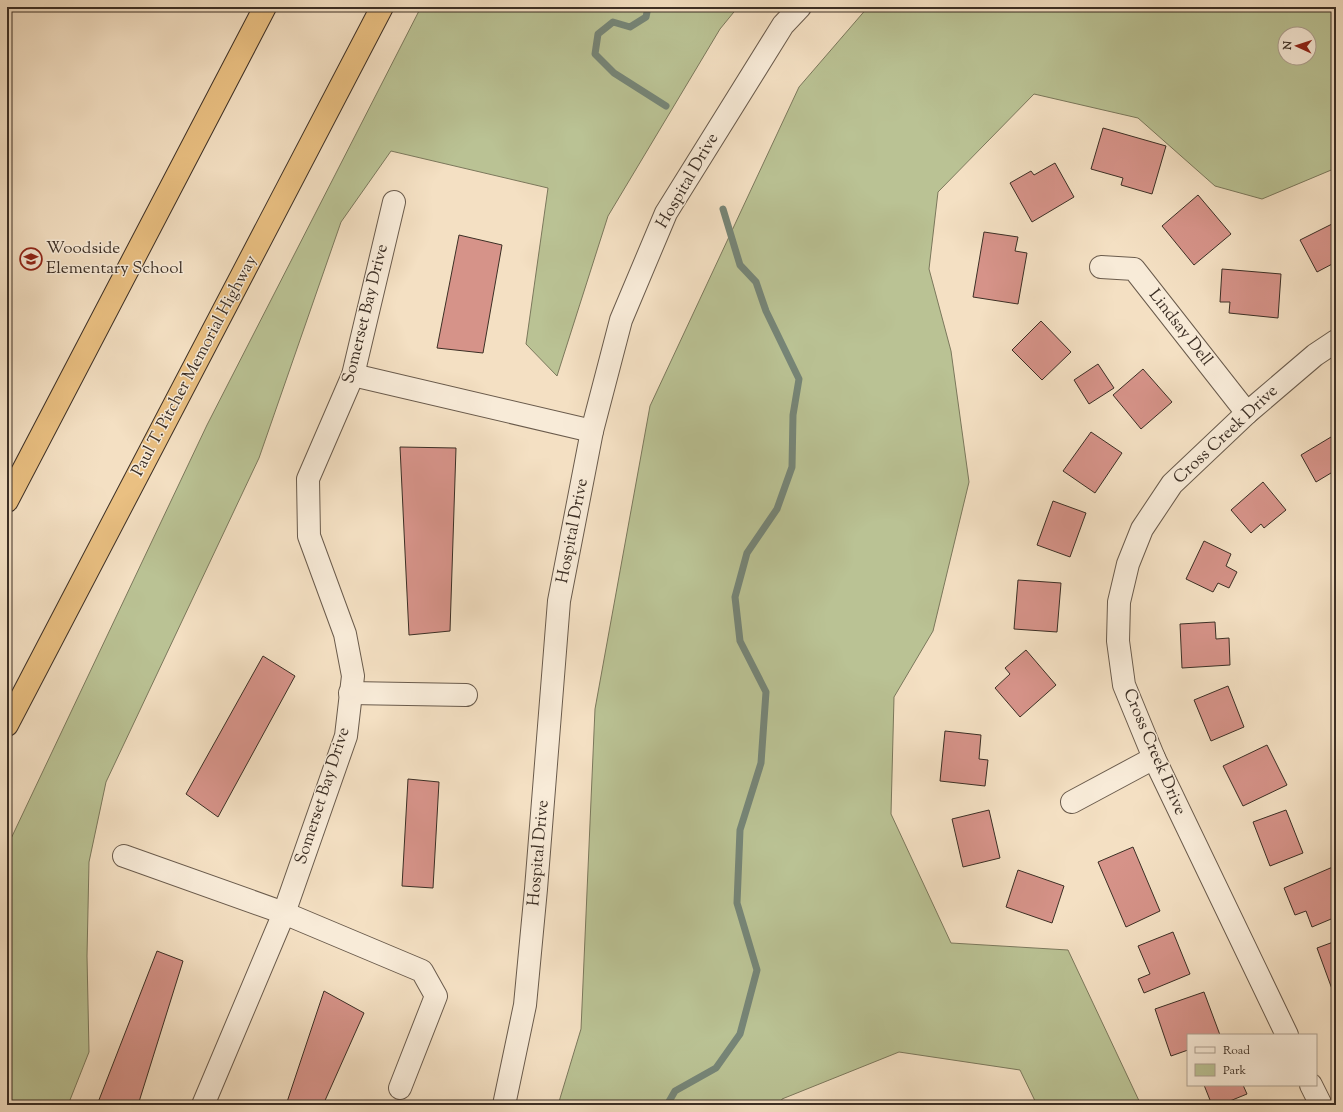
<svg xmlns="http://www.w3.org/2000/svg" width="1343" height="1112" font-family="'Sorts Mill Goudy',serif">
<rect width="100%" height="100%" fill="#f4e0c3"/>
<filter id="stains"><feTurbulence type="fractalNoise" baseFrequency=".005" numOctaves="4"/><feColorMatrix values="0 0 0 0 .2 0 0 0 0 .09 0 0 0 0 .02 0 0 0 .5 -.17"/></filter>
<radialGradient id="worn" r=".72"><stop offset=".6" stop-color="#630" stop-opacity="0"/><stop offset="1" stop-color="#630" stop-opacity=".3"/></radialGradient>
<g fill="#bac294" stroke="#7b785c" fill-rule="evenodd">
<polygon points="421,7 738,7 720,29 608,216 557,376 526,344 548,188 391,151 341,222 259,458 106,782 89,862 87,956 89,1052 68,1105 7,1105 7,847 207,425"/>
<path d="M 868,7 L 1336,7 L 1336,168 L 1262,199 L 1215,186 L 1138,118 L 1034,94 L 938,192 L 929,269 L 951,351 L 969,482 L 933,631 L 894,697 L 891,814 L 951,943 L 1068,950 L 1141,1105 L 1037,1105 L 1020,1070 L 899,1052 L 782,1099 L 780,1105 L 558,1105 L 581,1029 L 595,709 L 650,406 L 799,87 ZM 1285,34 L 1309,34 L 1309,58 L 1285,58 Z"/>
</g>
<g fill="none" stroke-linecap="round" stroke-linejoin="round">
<g stroke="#768577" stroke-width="7">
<polyline points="648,7 646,17 630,27 613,22 598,34 595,54 614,73 666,106"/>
<polyline points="667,1105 675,1091 716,1068 740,1034 757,970 737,903 740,830 761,763 766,692 740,641 735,597 747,553 777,509 792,467 793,415 799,379 766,311 756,282 740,265 723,209"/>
</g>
</g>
<g fill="#d69389" stroke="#3c2f25">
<polygon points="1103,128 1166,146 1152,194 1121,185 1123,178 1091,169"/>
<polygon points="1055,163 1074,197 1032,222 1010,183 1031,171 1034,175"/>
<polygon points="1198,195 1231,234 1194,265 1162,226"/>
<polygon points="1336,222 1336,262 1317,272 1300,240"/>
<polygon points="984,232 1018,237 1015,251 1027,253 1018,304 973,297"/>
<polygon points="459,235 502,245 483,353 437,348"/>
<polygon points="1222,269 1281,274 1278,318 1229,313 1230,302 1220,302"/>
<polygon points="1041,321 1071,352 1042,380 1012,350"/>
<polygon points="1098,364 1114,388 1089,404 1074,380"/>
<polygon points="1143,369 1172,402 1141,429 1113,395"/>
<polygon points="1091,432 1122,453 1095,493 1063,471"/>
<polygon points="1336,434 1336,470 1316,482 1301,455"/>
<polygon points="400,447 456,448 450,631 409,635"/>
<polygon points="1263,482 1286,510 1264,528 1261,524 1251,533 1231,510"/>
<polygon points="1053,501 1086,513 1070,557 1037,545"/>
<polygon points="1204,541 1231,554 1226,566 1237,572 1229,588 1218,583 1213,592 1186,579"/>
<polygon points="1018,580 1061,583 1057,632 1014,629"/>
<polygon points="1215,622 1216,639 1229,638 1230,665 1182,668 1180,624"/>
<polygon points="1026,650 1056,685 1020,717 995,688 1010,674 1005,668"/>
<polygon points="263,656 295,676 218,817 186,794"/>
<polygon points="1228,686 1244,727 1211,741 1194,700"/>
<polygon points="945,731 981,735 979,759 988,760 985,786 940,781"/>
<polygon points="1267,745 1287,785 1243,806 1223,766"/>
<polygon points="408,779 439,782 433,888 402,886"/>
<polygon points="989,810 1000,858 963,867 952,819"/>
<polygon points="1286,810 1303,853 1270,866 1253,822"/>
<polygon points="1133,847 1160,911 1126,927 1098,862"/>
<polygon points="1335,866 1336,917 1312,927 1306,911 1295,915 1284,888"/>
<polygon points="1018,870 1064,886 1052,923 1006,907"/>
<polygon points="1173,932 1190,974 1144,993 1138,979 1150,974 1138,946"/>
<polygon points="1336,941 1336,987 1332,989 1317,948"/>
<polygon points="157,951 183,961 138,1105 97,1105"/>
<polygon points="324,991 364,1013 323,1105 286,1105"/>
<polygon points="1204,992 1220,1035 1188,1035 1188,1050 1171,1056 1155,1009"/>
<polygon points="1204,1085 1243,1085 1247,1094 1220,1105 1212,1105"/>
</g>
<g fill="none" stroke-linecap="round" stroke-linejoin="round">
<g stroke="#6a5b4c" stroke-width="24">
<g id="minor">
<polyline points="1101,267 1134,269 1247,413"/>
<polyline points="353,375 592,431"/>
<polyline points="350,693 466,695"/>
<polyline points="1072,802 1154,758"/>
<polyline points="124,856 284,913 422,971 436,996 400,1088"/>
<polyline points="1287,1035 1154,758 1124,685 1118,641 1119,602 1128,564 1142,529 1172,484 1247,413 1315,355 1336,341"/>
<polyline points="1311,1085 1321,1105"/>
<polyline points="203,1105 284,913 346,736 353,676 345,634 309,536 308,479 353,375 394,202"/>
<polyline points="504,1105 525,1005 536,889 559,601 592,431 621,320 666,213 783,25 800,7"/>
</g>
</g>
<g stroke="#3c2f25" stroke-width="24">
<g id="highway">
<polyline points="7,501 265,7"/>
<polyline points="7,725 382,7"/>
</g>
</g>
<use href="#minor" stroke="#f8ebd8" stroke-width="22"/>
<use href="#highway" stroke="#eac082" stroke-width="22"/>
</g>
<defs>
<g id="school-ring" transform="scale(1.15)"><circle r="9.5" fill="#f8ebd8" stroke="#8f2418" stroke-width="1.5"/><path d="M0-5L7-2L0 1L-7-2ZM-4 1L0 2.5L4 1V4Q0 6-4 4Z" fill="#8f2418"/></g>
</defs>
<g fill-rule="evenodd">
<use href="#school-ring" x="31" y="259"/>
</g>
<g text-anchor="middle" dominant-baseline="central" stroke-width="3" stroke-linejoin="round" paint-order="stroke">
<g font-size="17" fill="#3c2f25" stroke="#f8ebd8">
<text transform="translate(688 181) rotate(-60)">Hospital Drive</text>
<text transform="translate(366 314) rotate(-76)">Somerset Bay Drive</text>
<text transform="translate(1180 328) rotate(52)">Lindsay Dell</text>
<text transform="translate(195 366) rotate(-62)">Paul T. Pitcher Memorial Highway</text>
<text transform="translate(1226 435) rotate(-43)">Cross Creek Drive</text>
<text transform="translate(573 531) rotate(-79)">Hospital Drive</text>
<text transform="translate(1154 752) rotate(67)">Cross Creek Drive</text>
<text transform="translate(323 796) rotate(-72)">Somerset Bay Drive</text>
<text transform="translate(539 853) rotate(-85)">Hospital Drive</text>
</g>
<g font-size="17" fill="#3c2f25" stroke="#f8ebd8" text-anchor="start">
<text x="46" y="249">Woodside<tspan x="46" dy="20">Elementary School</tspan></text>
</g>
</g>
<rect width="1343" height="1112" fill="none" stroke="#f4e0c3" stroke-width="24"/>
<rect x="8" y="8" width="1327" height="1096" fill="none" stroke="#3c2f25" stroke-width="2"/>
<rect x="12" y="12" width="1319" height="1088" fill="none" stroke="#3c2f25"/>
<rect x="1187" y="1034" width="130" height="52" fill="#f8ebd8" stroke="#ada090"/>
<rect x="1195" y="1047" width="20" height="6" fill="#f8ebd8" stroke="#ada090"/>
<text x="1223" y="1054" font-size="12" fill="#3c2f25">Road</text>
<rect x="1195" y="1064" width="20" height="12" fill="#bac294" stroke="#ada090"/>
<text x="1223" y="1074" font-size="12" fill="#3c2f25">Park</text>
<g transform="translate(1297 46) rotate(273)"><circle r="19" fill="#f8ebd8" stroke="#ada090"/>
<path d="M0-3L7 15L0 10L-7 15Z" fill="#8f2418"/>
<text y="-6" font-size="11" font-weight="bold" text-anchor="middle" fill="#3c2f25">N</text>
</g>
<rect width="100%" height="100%" filter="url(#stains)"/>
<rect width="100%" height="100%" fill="url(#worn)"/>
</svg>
